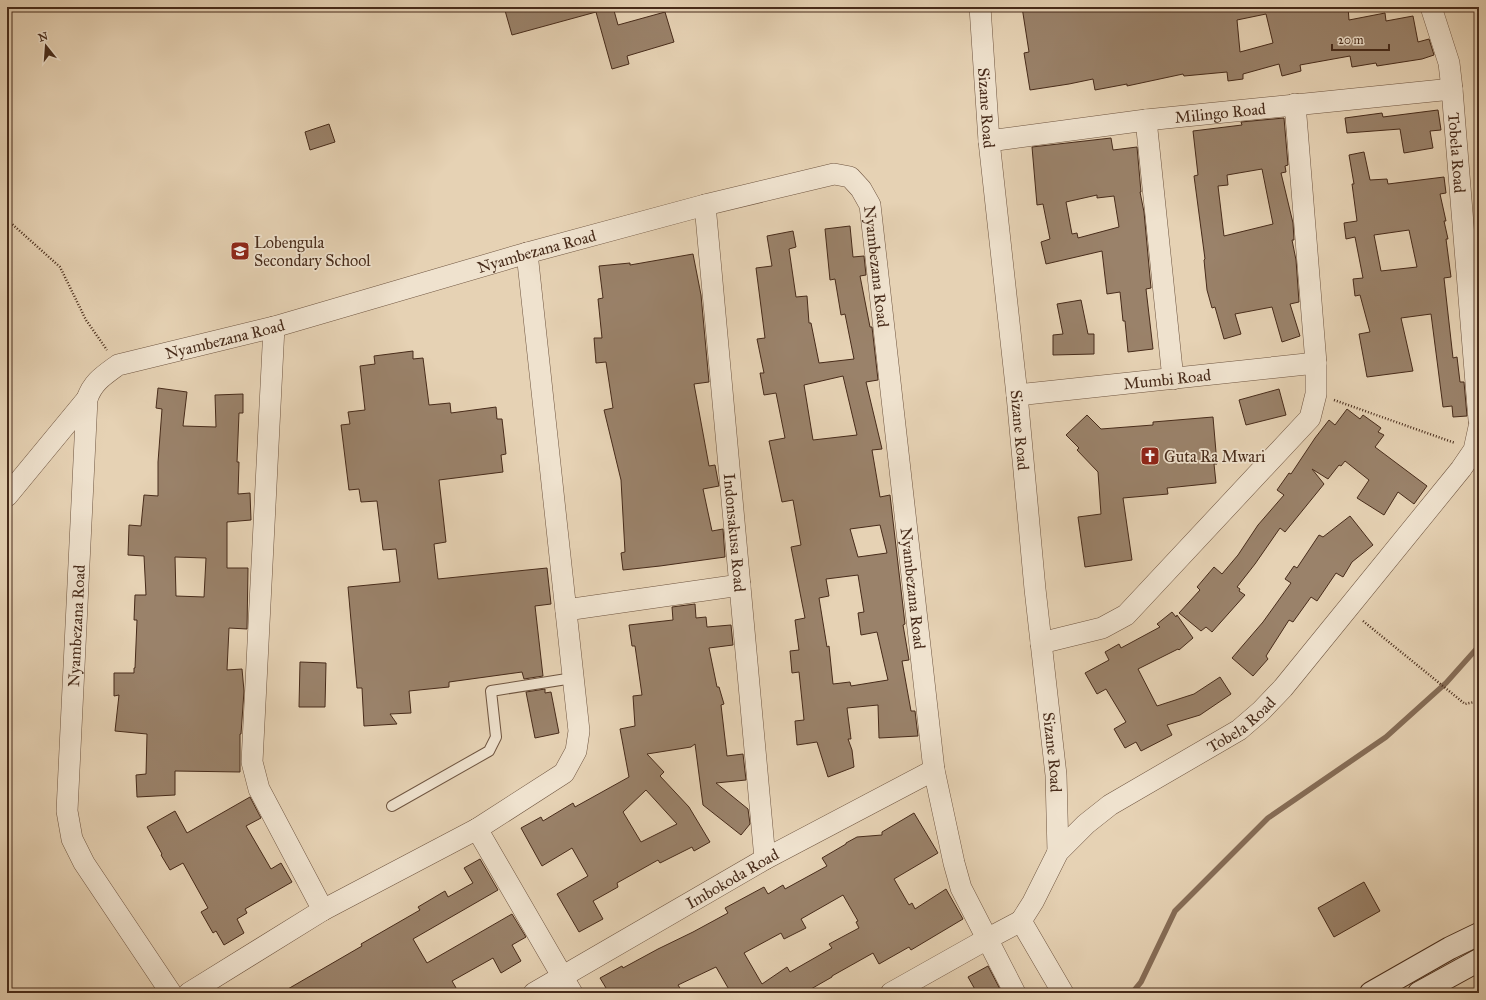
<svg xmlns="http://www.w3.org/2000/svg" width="1486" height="1000" font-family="'IM FELL Great Primer',serif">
<rect width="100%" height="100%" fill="#e6d2b4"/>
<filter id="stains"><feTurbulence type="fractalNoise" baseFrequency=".005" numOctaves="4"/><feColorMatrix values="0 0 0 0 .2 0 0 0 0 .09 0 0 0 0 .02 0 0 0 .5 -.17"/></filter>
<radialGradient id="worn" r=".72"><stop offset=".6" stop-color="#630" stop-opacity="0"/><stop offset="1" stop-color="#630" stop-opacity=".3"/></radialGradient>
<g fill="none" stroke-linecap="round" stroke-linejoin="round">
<polyline stroke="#866d57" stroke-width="5.5" points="1132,993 1141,982 1175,911 1268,818 1386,737 1446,683 1479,646"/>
</g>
<g fill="#9a826a" stroke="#472b1a" fill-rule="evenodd">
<polygon points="504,7 613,7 618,25 665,12 674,42 627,56 629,64 612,69 596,12 512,35"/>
<path d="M 1022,7 L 1348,7 L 1349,20 L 1385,13 L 1386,21 L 1413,16 L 1418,42 L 1429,39 L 1434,55 L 1422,59 L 1377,66 L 1376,63 L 1352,67 L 1350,56 L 1300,65 L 1301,71 L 1282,76 L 1279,64 L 1243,74 L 1243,79 L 1228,81 L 1227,72 L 1184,76 L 1183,74 L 1127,86 L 1127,84 L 1095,90 L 1093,79 L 1069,84 L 1030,90 L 1024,53 L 1029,52 ZM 1266,14 L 1273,43 L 1240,52 L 1237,20 Z"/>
<polygon points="1438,110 1441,130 1430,131 1433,148 1404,153 1400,129 1347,133 1345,118 1382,113 1383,117"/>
<path d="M 1284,118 L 1288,165 L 1285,166 L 1286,172 L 1281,173 L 1293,223 L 1294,240 L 1292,240 L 1296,260 L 1299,302 L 1290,304 L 1300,336 L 1282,342 L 1272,307 L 1235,314 L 1241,334 L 1224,339 L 1215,307 L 1212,308 L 1207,290 L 1204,260 L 1205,259 L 1194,176 L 1198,175 L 1193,131 L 1242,125 L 1241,122 ZM 1262,169 L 1273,224 L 1224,236 L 1218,186 L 1228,185 L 1227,175 Z"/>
<polygon points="329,124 335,142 310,150 305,132"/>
<path d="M 1111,138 L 1113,150 L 1137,147 L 1141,192 L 1140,192 L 1144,212 L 1151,288 L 1146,289 L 1153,349 L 1128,352 L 1125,321 L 1123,321 L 1120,292 L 1107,294 L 1102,251 L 1046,264 L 1041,242 L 1050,239 L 1043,204 L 1037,205 L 1032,147 ZM 1097,195 L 1097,198 L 1114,196 L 1119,227 L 1078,238 L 1077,233 L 1072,234 L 1066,202 Z"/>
<path d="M 1364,152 L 1370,180 L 1387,179 L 1388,184 L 1444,177 L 1446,193 L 1440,194 L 1446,221 L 1444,221 L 1448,239 L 1446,239 L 1451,277 L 1444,278 L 1453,358 L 1457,357 L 1460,382 L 1464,382 L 1467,416 L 1453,417 L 1452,406 L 1443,407 L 1431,314 L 1401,318 L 1413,371 L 1367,377 L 1359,334 L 1370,332 L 1360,295 L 1355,296 L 1353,279 L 1363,278 L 1355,237 L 1346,239 L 1344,223 L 1357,221 L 1352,184 L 1354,184 L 1349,155 ZM 1409,230 L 1417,267 L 1381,271 L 1374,235 Z"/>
<path d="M 850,226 L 853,257 L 864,256 L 866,275 L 860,276 L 870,327 L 872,327 L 878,380 L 866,382 L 882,449 L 872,450 L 880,497 L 890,495 L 905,624 L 903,625 L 909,660 L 902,661 L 911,711 L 915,711 L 918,736 L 879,738 L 878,705 L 847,708 L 851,739 L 848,739 L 852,750 L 854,767 L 828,777 L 817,742 L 797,745 L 795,721 L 804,720 L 799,672 L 792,673 L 790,651 L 799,650 L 795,620 L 805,618 L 791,547 L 801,545 L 793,500 L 782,502 L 769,441 L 785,438 L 776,393 L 764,395 L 760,373 L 764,373 L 757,339 L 765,338 L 756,268 L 772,266 L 767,236 L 793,231 L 796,247 L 789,249 L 796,297 L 807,296 L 809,323 L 811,323 L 819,363 L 854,359 L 845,314 L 841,315 L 835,279 L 830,280 L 825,229 ZM 843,376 L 857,435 L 813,440 L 804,385 ZM 880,525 L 887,553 L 858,557 L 850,529 ZM 858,575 L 864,612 L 858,613 L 861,635 L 877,632 L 888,680 L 851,686 L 850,682 L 833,684 L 829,646 L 827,647 L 819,598 L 829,596 L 826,579 Z"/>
<polygon points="693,254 701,295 709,382 694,384 709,466 715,465 719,486 703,489 712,531 723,529 725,557 660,566 623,570 621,553 625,552 621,480 604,410 613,408 606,362 596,363 594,338 602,338 598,299 603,298 599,266 630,263 630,265"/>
<polygon points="1081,300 1088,334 1094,334 1094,354 1053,355 1053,335 1063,334 1057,304"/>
<polygon points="413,351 413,359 423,358 429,405 450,403 451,413 496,407 497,419 502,419 506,454 501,455 503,472 439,480 446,542 434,544 438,579 547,568 551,604 535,606 543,676 524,679 522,672 449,682 449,687 409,691 411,713 390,714 397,724 364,726 362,688 357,688 348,587 400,582 396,549 383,550 377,501 361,502 359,489 349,490 341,425 350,424 348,412 365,410 360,366 375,364 374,356"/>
<path d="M 158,388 L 187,392 L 183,426 L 216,427 L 215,395 L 243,394 L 243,413 L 239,413 L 237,462 L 239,462 L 238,494 L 250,493 L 251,520 L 227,522 L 227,568 L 248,568 L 247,629 L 229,628 L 227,670 L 242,669 L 244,691 L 241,734 L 240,734 L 240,772 L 175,771 L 175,795 L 137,797 L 136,775 L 146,774 L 147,734 L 115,731 L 119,695 L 114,696 L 114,673 L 134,673 L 134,668 L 135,668 L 137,620 L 134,620 L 135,595 L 146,595 L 144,556 L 128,555 L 129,525 L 141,526 L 144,495 L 158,496 L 158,462 L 162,409 L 156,408 ZM 175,557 L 206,558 L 204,597 L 176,596 Z"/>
<polygon points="1279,389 1286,415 1246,425 1239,400"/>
<polygon points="1347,409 1360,419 1363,415 1381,428 1378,432 1384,435 1375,447 1427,486 1414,504 1398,492 1384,515 1357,498 1369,480 1345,461 1341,466 1339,465 1328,479 1312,469 1324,484 1285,532 1280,528 1255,564 1237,587 1240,589 1239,591 1245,595 1212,632 1206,627 1201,631 1179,613 1200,590 1197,587 1214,567 1222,574 1238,555 1258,525 1284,495 1277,490 1289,473 1291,474 1315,438 1329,420 1335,425"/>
<polygon points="1087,415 1101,429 1153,425 1153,422 1213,417 1217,464 1214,464 1216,483 1167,488 1168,494 1123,498 1132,560 1085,567 1078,517 1101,514 1098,472 1077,450 1079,448 1066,435"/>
<polygon points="1350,516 1373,545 1352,562 1343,577 1336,573 1317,601 1311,597 1293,622 1289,620 1266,656 1268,659 1253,676 1232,658 1263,622 1291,583 1285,579 1294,566 1297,568 1319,535 1323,537"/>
<path d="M 695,604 L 696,618 L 706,617 L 707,627 L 731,625 L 733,645 L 709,648 L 717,687 L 719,687 L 724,704 L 721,705 L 727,756 L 743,754 L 746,780 L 716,783 L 748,809 L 750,824 L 741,835 L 703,805 L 695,744 L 691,747 L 647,754 L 664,772 L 660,776 L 689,807 L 710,842 L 694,851 L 692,847 L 660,863 L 658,860 L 617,883 L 618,887 L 593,901 L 603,919 L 579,932 L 557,894 L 588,876 L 572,848 L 542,866 L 521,828 L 541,817 L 543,821 L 573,803 L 575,807 L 629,777 L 620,729 L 635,726 L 633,696 L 642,695 L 635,646 L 632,646 L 629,625 L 673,620 L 672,607 ZM 646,790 L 677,824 L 641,842 L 623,812 Z"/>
<polygon points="1172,612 1176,617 1177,615 1193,638 1179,650 1178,649 1138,669 1157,706 1194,694 1220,677 1231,694 1200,715 1167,725 1172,735 1141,751 1136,742 1125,748 1114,729 1126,722 1106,689 1097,694 1085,673 1109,660 1105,652 1119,644 1121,648 1160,627 1157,624"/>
<polygon points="300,662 326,663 325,707 299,707"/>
<polygon points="545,689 545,693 551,692 559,733 535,738 526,692"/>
<polygon points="250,797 261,818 246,826 271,869 281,863 292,882 245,909 247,913 237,919 244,933 224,945 216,931 213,933 201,912 208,908 183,863 170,870 161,855 162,854 147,827 175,811 187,833"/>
<path d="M 914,813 L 938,853 L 894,879 L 909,905 L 912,903 L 915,909 L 946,889 L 963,919 L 911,950 L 909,947 L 879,964 L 873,953 L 832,976 L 832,977 L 804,993 L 731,993 L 716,967 L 678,985 L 683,993 L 609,993 L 600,978 L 622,966 L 623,968 L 658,949 L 693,932 L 728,913 L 725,908 L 764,887 L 768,894 L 783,885 L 785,889 L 827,866 L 822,858 L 846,844 L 846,843 L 857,837 L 882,835 L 882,832 ZM 843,895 L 858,921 L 856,922 L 859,928 L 829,944 L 832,948 L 790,972 L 787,967 L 762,984 L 744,953 L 781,933 L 784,939 L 806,928 L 801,919 Z"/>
<polygon points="480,859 498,890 413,939 427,963 512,914 526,937 512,945 521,961 501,973 493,958 452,981 459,993 281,993 362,946 361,944 420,910 418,907 445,891 448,897 473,883 464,868"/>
<polygon points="1364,882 1380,911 1334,937 1318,908"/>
<polygon points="988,966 1002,993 977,993 968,977"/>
</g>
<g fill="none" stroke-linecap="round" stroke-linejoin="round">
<g stroke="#6f5540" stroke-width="12">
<polyline id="lane" points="392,806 489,751 496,737 491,691 573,678"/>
</g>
<g stroke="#6f5540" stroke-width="22">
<g id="street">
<path id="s1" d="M 980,7 L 989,141 L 1017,395 L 1035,589 L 1056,775 L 1058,852"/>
<path id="s2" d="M 1431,7 L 1449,63 L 1452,89 L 1479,420"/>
<polyline points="1146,120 1173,379"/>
<path id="s3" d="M 989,141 L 1146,120 L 1452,89"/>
<path id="s4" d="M 705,205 L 765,859"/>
<polyline points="274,327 252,762 259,789 323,910"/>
<path id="s5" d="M 1017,395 L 1316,363"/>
<polyline points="7,496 87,399"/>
<polyline points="566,610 740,585"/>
<polyline points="1041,643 1102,628 1126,615 1310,418 1316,394 1316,363 1295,104"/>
<polyline points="477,829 572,993"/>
<path id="s6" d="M 171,993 L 84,863 L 72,839 L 67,811 L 87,399 C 93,382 103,376 118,365 L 274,327 L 527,253 L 705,205 L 834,174 L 850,177 L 861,189 L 870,205 L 934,770 L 954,863 L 961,888 L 1015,993"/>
<polyline points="189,993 323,910 477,829 564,773 576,751 579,731 527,253"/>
<path id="s7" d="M 534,993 L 765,859 L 934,770"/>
<polyline points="891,993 987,939 1021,921"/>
<path id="s8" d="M 1063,993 L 1021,921 L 1033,902 L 1058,852 L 1086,824 L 1110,805 L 1239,730 L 1261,711 L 1283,688 L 1461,469 L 1474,450 L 1479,427"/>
</g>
</g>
<g stroke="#472b1a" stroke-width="24">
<g id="secondary">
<polyline points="1371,993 1450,948 1479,934"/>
<polyline points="1419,993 1479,960"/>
</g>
</g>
<g stroke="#472b1a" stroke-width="2.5" stroke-dasharray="1 2" stroke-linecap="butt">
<polyline points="7,222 12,224 60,267 86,320 107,350"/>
<polyline points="1334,400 1455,443"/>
<polyline points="1363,621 1465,704 1479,701"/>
</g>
<use href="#lane" stroke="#efe2ce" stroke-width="10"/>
<use href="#street" stroke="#efe2ce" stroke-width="21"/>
<use href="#secondary" stroke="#efe2ce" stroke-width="22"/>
</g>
<defs>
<g id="school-square" transform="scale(1)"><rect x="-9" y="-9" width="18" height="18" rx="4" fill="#8f2418" stroke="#efe2ce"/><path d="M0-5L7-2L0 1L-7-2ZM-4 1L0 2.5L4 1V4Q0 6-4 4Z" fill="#fff"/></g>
<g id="church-square" transform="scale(1)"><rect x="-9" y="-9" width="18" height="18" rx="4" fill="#8f2418" stroke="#efe2ce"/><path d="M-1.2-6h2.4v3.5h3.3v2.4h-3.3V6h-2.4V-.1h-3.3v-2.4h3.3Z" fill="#fff"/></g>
</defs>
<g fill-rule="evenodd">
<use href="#school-square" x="240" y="251"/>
<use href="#church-square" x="1150" y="456"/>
</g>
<g text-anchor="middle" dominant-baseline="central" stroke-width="3.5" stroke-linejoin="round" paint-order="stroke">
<g font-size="16" fill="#472b1a" stroke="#efe2ce">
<text stroke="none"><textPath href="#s1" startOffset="101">Sizane Road</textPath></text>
<text stroke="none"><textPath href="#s3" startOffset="233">Milingo Road</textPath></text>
<text stroke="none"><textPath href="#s2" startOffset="149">Tobela Road</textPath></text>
<text stroke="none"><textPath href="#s6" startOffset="1105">Nyambezana Road</textPath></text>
<text stroke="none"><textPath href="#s6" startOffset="1525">Nyambezana Road</textPath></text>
<text stroke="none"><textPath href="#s6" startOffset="781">Nyambezana Road</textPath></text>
<text stroke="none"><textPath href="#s5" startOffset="151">Mumbi Road</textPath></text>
<text stroke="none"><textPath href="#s1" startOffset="425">Sizane Road</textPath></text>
<text stroke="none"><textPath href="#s4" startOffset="329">Indonsakusa Road</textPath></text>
<text stroke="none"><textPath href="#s6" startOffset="1849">Nyambezana Road</textPath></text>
<text stroke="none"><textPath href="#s6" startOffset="397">Nyambezana Road</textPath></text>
<text stroke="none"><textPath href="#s8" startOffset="386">Tobela Road</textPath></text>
<text stroke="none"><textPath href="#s1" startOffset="749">Sizane Road</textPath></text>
<text stroke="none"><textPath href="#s7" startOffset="229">Imbokoda Road</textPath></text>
</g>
<g font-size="16" fill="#472b1a" stroke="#efe2ce" text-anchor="start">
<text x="254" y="242">Lobengula<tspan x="254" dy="18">Secondary School</tspan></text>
<text x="1164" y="456">Guta Ra Mwari</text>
</g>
</g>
<rect width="1486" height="1000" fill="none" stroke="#e6d2b4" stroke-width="24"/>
<rect x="8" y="8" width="1470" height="984" fill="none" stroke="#472b1a" stroke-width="2"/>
<rect x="12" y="12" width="1462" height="976" fill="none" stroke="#472b1a"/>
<g transform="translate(46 46) rotate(343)" stroke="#efe2ce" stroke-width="3" paint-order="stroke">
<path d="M0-3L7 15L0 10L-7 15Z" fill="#472b1a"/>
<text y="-6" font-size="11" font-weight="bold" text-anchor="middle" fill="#472b1a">N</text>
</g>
<path d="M1332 44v6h57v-6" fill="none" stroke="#472b1a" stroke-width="2"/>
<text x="1338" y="44" font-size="12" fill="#472b1a" stroke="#efe2ce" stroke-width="3" paint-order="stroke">20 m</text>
<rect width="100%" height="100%" filter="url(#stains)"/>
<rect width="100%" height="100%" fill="url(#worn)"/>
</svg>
